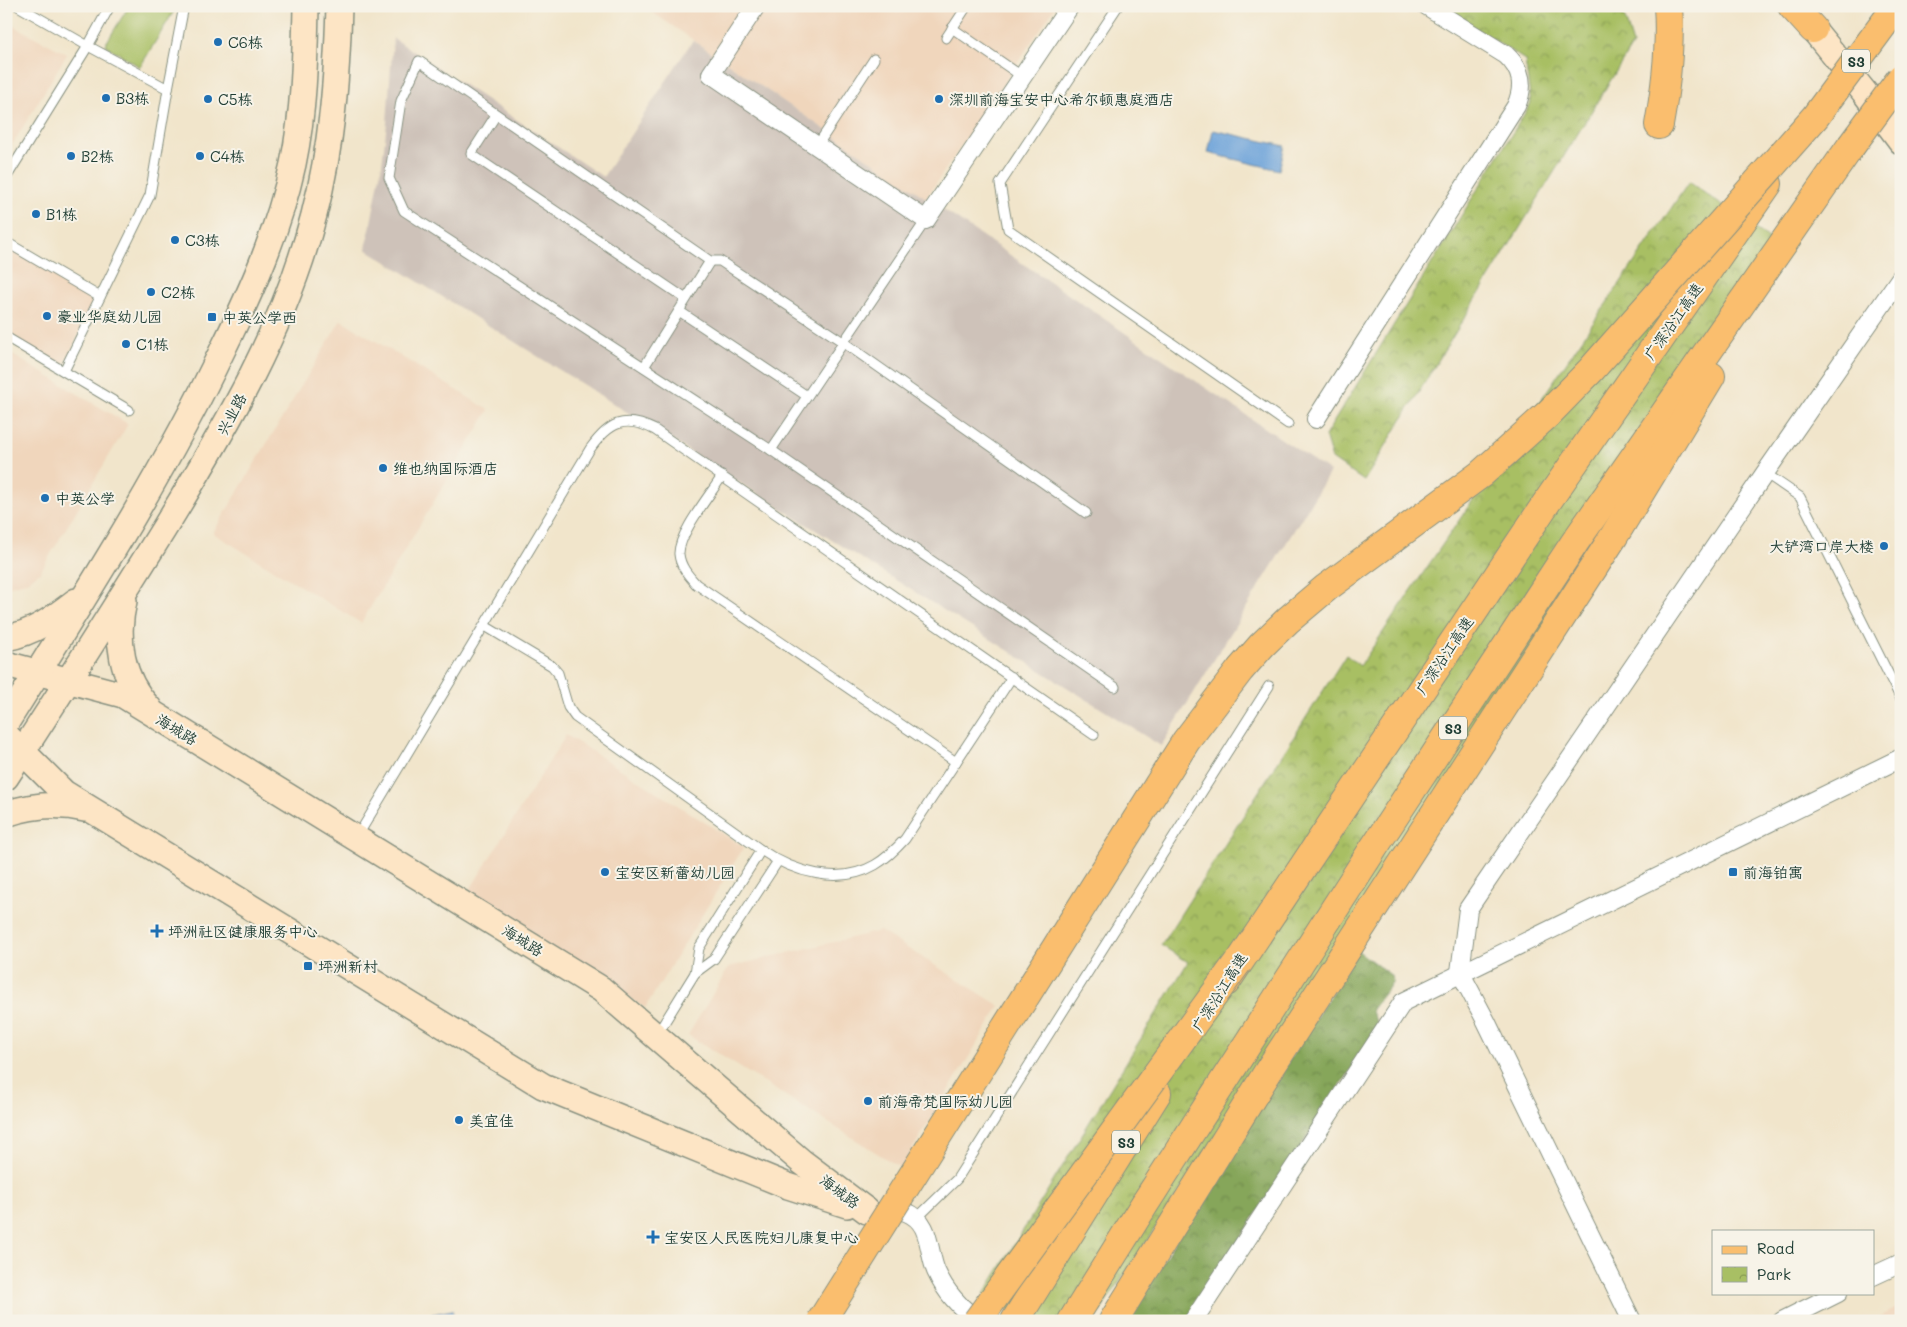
<svg xmlns="http://www.w3.org/2000/svg" width="1907" height="1327" font-family="Mali,'LXGW WenKai TC',sans-serif">
<defs>
<pattern id="forest-crowns" width="20" height="18" patternUnits="userSpaceOnUse" patternTransform="scale(1.25)"><rect width="20" height="18" fill="#86a65a"/><path d="M2 6a3 3 0 1 1 6 0M12 15a3 3 0 1 1 6 0" fill="none" stroke="#6d884b"/></pattern>
<pattern id="park-crowns" width="20" height="18" patternUnits="userSpaceOnUse" patternTransform="scale(1.25)"><rect width="20" height="18" fill="#a8bf64"/><path d="M2 6a3 3 0 1 1 6 0M12 15a3 3 0 1 1 6 0" fill="none" stroke="#889c53"/></pattern>
</defs>
<rect width="100%" height="100%" fill="#f7f3e8"/>
<filter id="ink" filterUnits="userSpaceOnUse"><feTurbulence type="fractalNoise" baseFrequency=".02" numOctaves="2"/><feDisplacementMap in="SourceGraphic" scale="10" xChannelSelector="R" yChannelSelector="G"/><feConvolveMatrix kernelMatrix="1 2 1 2 8 2 1 2 1" color-interpolation-filters="sRGB"/></filter>
<filter id="wash" filterUnits="userSpaceOnUse"><feTurbulence type="fractalNoise" baseFrequency=".0096" numOctaves="4" result="noise"/><feDisplacementMap in="SourceGraphic" scale="20" xChannelSelector="R" yChannelSelector="G"/><feGaussianBlur stdDeviation="1.12" result="paint"/><feColorMatrix in="noise" values="0 0 0 0 0 0 0 0 0 0 0 0 0 0 0 0 0 1.4 0 .05"/><feComposite in="paint" operator="in"/></filter>
<g filter="url(#wash)">
<rect width="100%" height="100%" fill="#f1e5cb"/>
<g fill="#f0d6bc">
<polygon points="643,6 1056,6 926,198"/>
<polygon points="6,22 67,54 6,155"/>
<polygon points="6,245 96,298 63,367 6,334"/>
<polygon points="341,320 489,410 361,623 213,533"/>
<polygon points="6,351 128,424 40,572 26,582 6,587"/>
<polygon points="566,735 744,847 645,1008 466,896"/>
<polygon points="880,931 1000,1006 901,1168 688,1035 729,967"/>
<polygon points="1901,1306 1901,1321 1871,1321"/>
</g>
<polygon fill="#cec2b9" points="393,38 603,177 693,40 1330,472 1161,746 366,249 382,165 387,123"/>
<polygon fill="#a8bf64" stroke="#647e4c" points="129,6 177,6 140,67 105,45"/>
<path fill="url(#forest-crowns)" stroke="#527247" d="M 1358,951 L 1392,976 L 1393,982 L 1372,1009 C 1372,1016 1377,1020 1379,1027 L 1186,1321 L 1125,1321 Z"/>
<g fill="url(#park-crowns)" stroke="#647e4c">
<polygon points="1441,6 1621,6 1633,44 1364,481 1332,459 1325,436 1531,103 1525,60"/>
<polygon points="1689,182 1783,249 1618,491 1593,562 1094,1321 1028,1321 984,1294 1188,962 1161,945 1346,655 1360,666"/>
</g>
<g fill="#6ba1d9" stroke="#456f86">
<polygon points="1213,130 1285,146 1279,170 1208,153"/>
<polygon points="452,1310 455,1321 406,1321 405,1320"/>
</g>
</g>
<g filter="url(#ink)">
<g fill="none" stroke-linecap="round" stroke-linejoin="round">
<g stroke="#889180" stroke-width="11">
<g id="service">
<polyline points="110,6 88,46 168,89"/>
<polyline points="1118,6 1000,184 1008,229 1288,424"/>
<polyline points="952,28 1023,77"/>
<polyline points="946,38 967,6"/>
<polyline points="496,115 471,154 686,299"/>
<polyline points="817,146 874,59"/>
<polyline points="6,178 88,46 18,6"/>
<polyline points="6,242 100,297"/>
<polyline points="679,311 807,396"/>
<polyline points="6,337 129,410"/>
<polyline points="644,367 710,261"/>
<polyline points="64,371 150,195 168,89 184,6"/>
<polyline points="771,450 926,220"/>
<polyline points="1765,473 1800,497 1901,699"/>
<path d="M 722,476 C 711,494 678,534 679,554 C 680,566 688,575 696,584 L 956,762"/>
<polyline points="1086,513 843,342 720,261 710,261 419,61 401,101 389,178 404,211 771,450 1115,687"/>
<path d="M 485,626 L 552,666 L 558,673 L 568,707 L 575,717 L 761,850 C 793,872 839,886 875,865 C 887,858 896,849 905,839 L 1012,677"/>
<path d="M 357,837 L 590,449 C 609,423 624,414 655,430 L 1094,735"/>
<polyline points="695,973 699,948 761,850"/>
<polyline points="656,1036 695,973 714,959 778,861"/>
<polyline points="917,1218 957,1179 1269,686"/>
</g>
</g>
<g stroke="#889180" stroke-width="20">
<g id="minor">
<polyline points="756,6 711,74 926,220 1070,6"/>
<path d="M 1316,419 L 1516,106 C 1525,86 1522,70 1506,55 L 1427,6"/>
<path d="M 883,1211 C 890,1211 899,1210 906,1212 C 932,1222 927,1250 936,1271 C 945,1291 961,1309 979,1321"/>
<polyline points="1873,1276 1901,1263"/>
<polyline points="1193,1321 1403,1002 1901,758"/>
<polyline points="1632,1321 1486,1021 1460,972 1468,909 1765,473 1901,277"/>
<polyline points="1782,1321 1838,1293"/>
</g>
</g>
<g stroke="#889180" stroke-width="28">
<g id="secondary">
<polyline points="1813,29 1865,93 1901,141"/>
<path d="M 124,601 C 115,639 121,679 149,708"/>
<path d="M 6,638 C 34,633 54,618 76,601"/>
<polyline points="6,664 123,695 601,989 802,1162 867,1211"/>
<path d="M 6,723 C 82,601 161,479 223,349 C 252,290 279,229 293,164 C 304,112 305,59 306,6"/>
<polyline points="6,735 64,793 543,1086 788,1186 847,1205"/>
<path d="M 6,777 C 60,694 113,611 165,527 C 225,429 285,328 314,215 C 332,146 337,77 339,6"/>
<path d="M 6,814 C 32,805 58,803 85,809"/>
</g>
</g>
<g stroke="#889180" stroke-width="30">
<g id="primary">
<polyline points="1792,6 1813,29"/>
<path d="M 1659,125 C 1666,86 1671,46 1668,6"/>
</g>
</g>
<g stroke="#889180" stroke-width="30">
<g id="motorway">
<polyline points="1226,982 1547,502 1768,184"/>
<polyline points="1015,1321 1157,1093"/>
<polyline points="1072,1321 1144,1205 1373,849 1575,542 1851,146"/>
<polyline points="1113,1321 1269,1070 1614,536 1711,376"/>
</g>
</g>
<use href="#service" stroke="#fff" stroke-width="9"/>
<use href="#minor" stroke="#fff" stroke-width="18"/>
<use href="#secondary" stroke="#fde5c5" stroke-width="25"/>
<use href="#primary" stroke="#fabe6e" stroke-width="28"/>
<use href="#motorway" stroke="#fabe6e" stroke-width="28"/>
<g stroke="#889180" stroke-width="30" stroke-linecap="butt">
<g id="motorway-bridge">
<polyline points="1851,146 1901,78"/>
<polyline points="821,1321 1186,741 1240,670 1262,645 1288,620 1326,588 1481,474 1548,414 1591,370 1815,117 1897,6"/>
<polyline points="977,1321 1238,962"/>
</g>
</g>
<use href="#motorway-bridge" stroke="#fabe6e" stroke-width="28"/>
</g>
</g>
<g fill="#1f6fb2" stroke="#f7f3e8" stroke-width="2">
<circle cx="218" cy="42" r="5"/>
<circle cx="106" cy="98" r="5"/>
<circle cx="208" cy="99" r="5"/>
<circle cx="939" cy="99" r="5"/>
<circle cx="71" cy="156" r="5"/>
<circle cx="200" cy="156" r="5"/>
<circle cx="36" cy="214" r="5"/>
<circle cx="175" cy="240" r="5"/>
<circle cx="151" cy="292" r="5"/>
<circle cx="47" cy="316" r="5"/>
<rect x="207" y="312" width="10" height="10" rx="2.5"/>
<circle cx="126" cy="344" r="5"/>
<circle cx="383" cy="468" r="5"/>
<circle cx="45" cy="498" r="5"/>
<circle cx="1884" cy="546" r="5"/>
<circle cx="605" cy="872" r="5"/>
<rect x="1728" y="867" width="10" height="10" rx="2.5"/>
<path d="M154.5 923.5h5v5h5v5h-5v5h-5v-5h-5v-5h5z"/>
<rect x="303" y="961" width="10" height="10" rx="2.5"/>
<circle cx="868" cy="1101" r="5"/>
<circle cx="459" cy="1120" r="5"/>
<path d="M650.5 1229.5h5v5h5v5h-5v5h-5v-5h-5v-5h5z"/>
</g>
<g text-anchor="middle" dominant-baseline="central" stroke-width="4" stroke-linejoin="round" paint-order="stroke">
<g fill="#f7f3e8" stroke="#60746a" stroke-width="1">
<rect x="1842" y="49.5" width="28" height="23" rx="4"/>
<rect x="1439" y="716.5" width="28" height="23" rx="4"/>
<rect x="1112" y="1130.5" width="28" height="23" rx="4"/>
</g>
<g font-size="14" font-weight="bold" fill="#1f3d34">
<text x="1856" y="61">S3</text>
<text x="1453" y="728">S3</text>
<text x="1126" y="1142">S3</text>
</g>
<g font-size="15" fill="#1f3d34" stroke="#f7f3e8" text-anchor="start">
<text x="228" y="42">C6栋</text>
<text x="116" y="98">B3栋</text>
<text x="218" y="99">C5栋</text>
<text x="949" y="99">深圳前海宝安中心希尔顿惠庭酒店</text>
<text x="81" y="156">B2栋</text>
<text x="210" y="156">C4栋</text>
<text x="46" y="214">B1栋</text>
<text x="185" y="240">C3栋</text>
<text x="161" y="292">C2栋</text>
<text x="57" y="316">豪业华庭幼儿园</text>
<text x="222" y="317">中英公学西</text>
<text x="136" y="344">C1栋</text>
<text x="393" y="468">维也纳国际酒店</text>
<text x="55" y="498">中英公学</text>
<text x="1874" y="546" text-anchor="end">大铲湾口岸大楼</text>
<text x="615" y="872">宝安区新蕾幼儿园</text>
<text x="1743" y="872">前海铂寓</text>
<text x="168" y="931">坪洲社区健康服务中心</text>
<text x="318" y="966">坪洲新村</text>
<text x="878" y="1101">前海帝梵国际幼儿园</text>
<text x="469" y="1120">美宜佳</text>
<text x="664" y="1237">宝安区人民医院妇儿康复中心</text>
</g>
<g font-size="15" fill="#1f3d34" stroke="#f7f3e8">
<text transform="translate(1673 321) rotate(-55)">广深沿江高速</text>
<text transform="translate(231 414) rotate(-62)">兴业路</text>
<text transform="translate(1444 655) rotate(-56)">广深沿江高速</text>
<text transform="translate(177 729) rotate(31)">海城路</text>
<text transform="translate(523 940) rotate(32)">海城路</text>
<text transform="translate(1219 992) rotate(-58)">广深沿江高速</text>
<text transform="translate(840 1191) rotate(37)">海城路</text>
</g>
</g>
<rect width="1907" height="1327" fill="none" stroke="#f7f3e8" stroke-width="25"/>
<rect x="1712" y="1230" width="162" height="65" fill="#f7f3e8" stroke="#a1aaa0"/>
<rect x="1722" y="1246" width="25" height="8" fill="#fabe6e" stroke="#a1aaa0"/>
<text x="1757" y="1254" font-size="15" fill="#1f3d34">Road</text>
<rect x="1722" y="1267" width="25" height="15" fill="url(#park-crowns)" stroke="#a1aaa0"/>
<text x="1757" y="1280" font-size="15" fill="#1f3d34">Park</text>
</svg>
